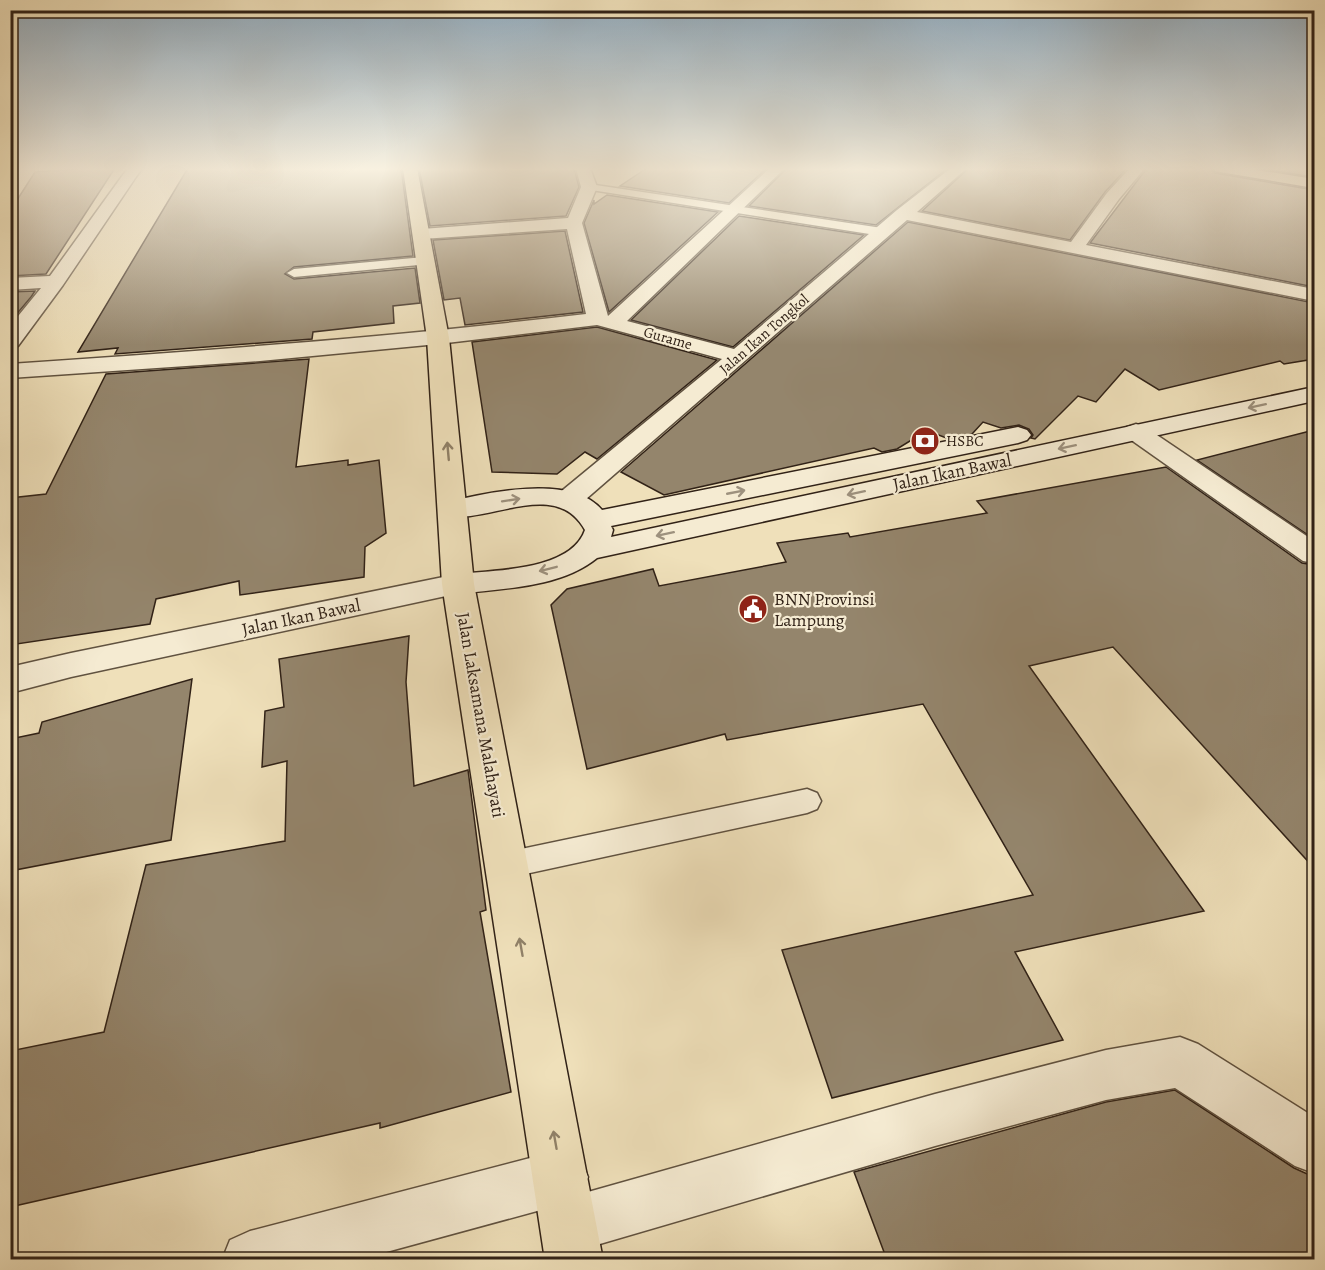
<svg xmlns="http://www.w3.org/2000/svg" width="1325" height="1270" font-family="Alegreya,serif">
<rect width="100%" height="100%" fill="#efe0ba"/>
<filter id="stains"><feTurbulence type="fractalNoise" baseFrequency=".00333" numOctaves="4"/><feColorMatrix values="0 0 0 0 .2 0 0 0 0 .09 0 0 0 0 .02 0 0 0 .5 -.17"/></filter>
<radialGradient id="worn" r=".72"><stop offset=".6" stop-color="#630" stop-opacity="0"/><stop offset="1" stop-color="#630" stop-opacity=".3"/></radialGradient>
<g fill="#94856c" stroke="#312217" stroke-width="1.5">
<polygon points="90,168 115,168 46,274 10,276 10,211 35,172"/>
<polygon points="188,168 401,168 413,256 294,267 285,274 294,279 415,268 420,303 393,306 394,323 313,332 312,339 115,354 118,348 78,352"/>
<polygon points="419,168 574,168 579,187 566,216 430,226"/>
<polygon points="647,168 767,168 729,203 620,186"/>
<polygon points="787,168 948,168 876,225 749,206"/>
<polygon points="969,168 1127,168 1105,192 1070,240 922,211"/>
<polygon points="1147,168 1211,168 1215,173 1314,190 1314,287 1090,243"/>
<polygon points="1256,168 1314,168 1314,177"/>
<polygon points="607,195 718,212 609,312 584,223 594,200 594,204"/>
<polygon points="739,216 864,235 733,347 631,320"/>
<polygon points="908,222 1314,303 1314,359 1284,364 1280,361 1159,390 1125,369 1096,402 1078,396 1035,439 1031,438 1033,435 1029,429 1019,425 1001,428 983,422 972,434 949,439 936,434 920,438 918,436 897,449 882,452 874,448 664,495 621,472"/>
<polygon points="565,231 583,312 465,325 460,298 444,300 433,240"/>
<polygon points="35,291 31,297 10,322 10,292"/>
<polygon points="597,327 717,360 597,459 585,452 557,474 492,472 472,342"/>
<polygon points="309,359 296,467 348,460 348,465 379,460 386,533 365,547 364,577 240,595 239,581 156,599 150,624 10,645 10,498 46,494 106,374"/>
<polygon points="1314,430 1314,539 1197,460"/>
<polygon points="1166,467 1302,563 1314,565 1314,868 1113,647 1029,666 1204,911 1015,952 1063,1040 832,1098 782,950 1033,895 923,704 727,740 725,734 587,769 551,605 567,589 653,569 659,586 786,562 777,543 848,533 850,537 987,513 977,501"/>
<polygon points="409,636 406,682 414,786 468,770 486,910 480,912 511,1092 380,1128 380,1123 10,1207 10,1051 104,1032 146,865 285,841 287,761 262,767 265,711 284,707 279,659"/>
<polygon points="192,679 171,840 10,871 10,739 39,733 42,722"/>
<polygon points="1175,1090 1294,1168 1314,1177 1314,1260 887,1260 854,1172 1106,1102"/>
</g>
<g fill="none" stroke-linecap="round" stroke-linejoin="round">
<g stroke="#605240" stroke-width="3">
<g id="lane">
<polygon points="589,184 882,228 888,232 882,236 585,189 585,185"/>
<polygon points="424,257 429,258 431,261 429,264 294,277 287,273 294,269"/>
<polygon points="807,789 817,793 821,801 817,809 807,813 507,878 496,875 492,865 496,855 507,852"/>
</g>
</g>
<g stroke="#605240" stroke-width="3">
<g id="street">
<polygon points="128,168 142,168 63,285 18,346 10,347 10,326 41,288 10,290 10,278 50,276"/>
<path d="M 576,168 L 590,168 L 597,187 L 582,223 L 608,316 L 770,168 L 785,168 L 627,321 L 734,349 L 897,210 L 951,168 L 967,168 L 917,212 L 1071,242 L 1107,193 L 1130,168 L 1145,168 L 1119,199 L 1086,245 L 1314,289 L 1314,301 L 907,220 L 578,506 L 568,508 L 558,506 L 554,500 L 558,494 L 722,359 L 597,325 L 438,344 L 260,361 L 10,378 L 10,364 C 203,351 394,337 586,314 L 567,229 L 422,239 L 416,238 L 413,234 L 416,230 L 422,229 L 568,218 L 581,187 Z"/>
<polygon points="1136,424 1145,427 1314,541 1314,563 1303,561 1127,437 1123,432 1127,427"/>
<polygon points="458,574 469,577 474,584 469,591 71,677 10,693 10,667 71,653"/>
<polygon points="1180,1037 1198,1044 1314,1117 1314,1173 1295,1166 1175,1088 1106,1100 935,1146 569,1253 549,1245 541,1225 548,1208 357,1260 222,1260 230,1240 250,1231 561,1150 580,1158 588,1177 581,1194 935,1094 1106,1050"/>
</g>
</g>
<g stroke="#312217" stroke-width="3">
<path id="secondary" d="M 1314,387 L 1314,401 L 597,558 C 560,588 504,588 458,594 L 447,591 L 442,584 L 447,577 L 458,574 C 494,570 571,571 585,530 C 555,476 487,526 444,515 L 440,509 L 444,503 C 484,493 571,473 602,510 L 1018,427 L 1027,430 L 1031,435 L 1027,440 L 1018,443 L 611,526 L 613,530 L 611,537 Z"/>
</g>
<g stroke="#312217" stroke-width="3">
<polygon id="primary" points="1213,168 1244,168 1314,179 1314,188 1220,172 1215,171"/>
</g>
<g stroke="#312217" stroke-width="3">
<polygon id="highway" points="403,168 417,168 449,338 474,584 603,1260 545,1260 442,584 427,338"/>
</g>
<use href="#lane" fill="#f5ebd2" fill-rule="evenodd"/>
<use href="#street" fill="#f5ebd2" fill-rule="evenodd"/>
<use href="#secondary" fill="#f5ebd2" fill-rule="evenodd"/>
<use href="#primary" fill="#efe0ba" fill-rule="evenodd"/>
<use href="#highway" fill="#efe0ba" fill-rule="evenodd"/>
</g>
<defs><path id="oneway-shaft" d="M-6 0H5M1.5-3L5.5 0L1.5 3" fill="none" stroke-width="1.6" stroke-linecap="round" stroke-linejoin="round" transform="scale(1.5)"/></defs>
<g stroke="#9d917e">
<use href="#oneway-shaft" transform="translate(1257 406) rotate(168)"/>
<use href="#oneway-shaft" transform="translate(1067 447) rotate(168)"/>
<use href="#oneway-shaft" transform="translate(736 492) rotate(-11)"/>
<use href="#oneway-shaft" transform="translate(856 493) rotate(168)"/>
<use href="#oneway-shaft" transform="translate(511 500) rotate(-9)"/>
<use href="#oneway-shaft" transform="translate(665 534) rotate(168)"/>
<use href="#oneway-shaft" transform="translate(548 569) rotate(166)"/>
</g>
<g stroke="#908168">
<use href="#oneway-shaft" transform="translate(448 451) rotate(-95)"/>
<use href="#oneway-shaft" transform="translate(521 947) rotate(-100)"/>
<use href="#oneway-shaft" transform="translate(555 1140) rotate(-100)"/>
</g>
<linearGradient id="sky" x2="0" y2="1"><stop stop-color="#91acc0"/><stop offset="0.49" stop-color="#f8f1e0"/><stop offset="1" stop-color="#f8f1e0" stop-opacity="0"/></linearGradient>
<rect width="1325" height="345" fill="url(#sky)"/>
<defs>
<g id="bank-disc" transform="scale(1.5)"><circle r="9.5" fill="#8f2418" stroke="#f5ebd2"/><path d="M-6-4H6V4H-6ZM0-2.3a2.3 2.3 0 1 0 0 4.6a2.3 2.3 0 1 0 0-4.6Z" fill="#fff"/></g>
<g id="civic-disc" transform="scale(1.5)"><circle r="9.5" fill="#8f2418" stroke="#f5ebd2"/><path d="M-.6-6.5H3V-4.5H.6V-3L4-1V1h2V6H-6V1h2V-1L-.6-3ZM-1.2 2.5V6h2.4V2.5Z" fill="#fff"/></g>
</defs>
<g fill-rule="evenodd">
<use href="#bank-disc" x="925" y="441"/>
<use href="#civic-disc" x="753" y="609"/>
</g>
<g text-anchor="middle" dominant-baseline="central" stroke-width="4.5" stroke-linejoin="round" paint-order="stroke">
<g font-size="15" fill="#312217" stroke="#f5ebd2">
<text transform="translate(764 334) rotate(-41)">Jalan Ikan Tongkol</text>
<text transform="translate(668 338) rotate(16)">Gurame</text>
</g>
<g font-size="15" fill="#312217" stroke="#f5ebd2" text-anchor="start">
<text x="946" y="441">HSBC</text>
</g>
<g font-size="18" fill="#312217" stroke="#f5ebd2">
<text transform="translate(952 472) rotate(-12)">Jalan Ikan Bawal</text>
<text transform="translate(301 617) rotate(-12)">Jalan Ikan Bawal</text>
<text transform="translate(481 715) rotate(80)">Jalan Laksamana Malahayati</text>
</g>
<g font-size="18" fill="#312217" stroke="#f5ebd2" text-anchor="start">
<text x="774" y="599">BNN Provinsi<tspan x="774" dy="21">Lampung</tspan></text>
</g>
</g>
<rect width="1325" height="1270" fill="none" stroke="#efe0ba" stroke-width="36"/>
<rect x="12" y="12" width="1301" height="1246" fill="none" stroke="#312217" stroke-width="3"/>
<rect x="18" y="18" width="1289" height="1234" fill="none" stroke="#312217" stroke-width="1.5"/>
<rect width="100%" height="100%" filter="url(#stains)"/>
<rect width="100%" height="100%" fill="url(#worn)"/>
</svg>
